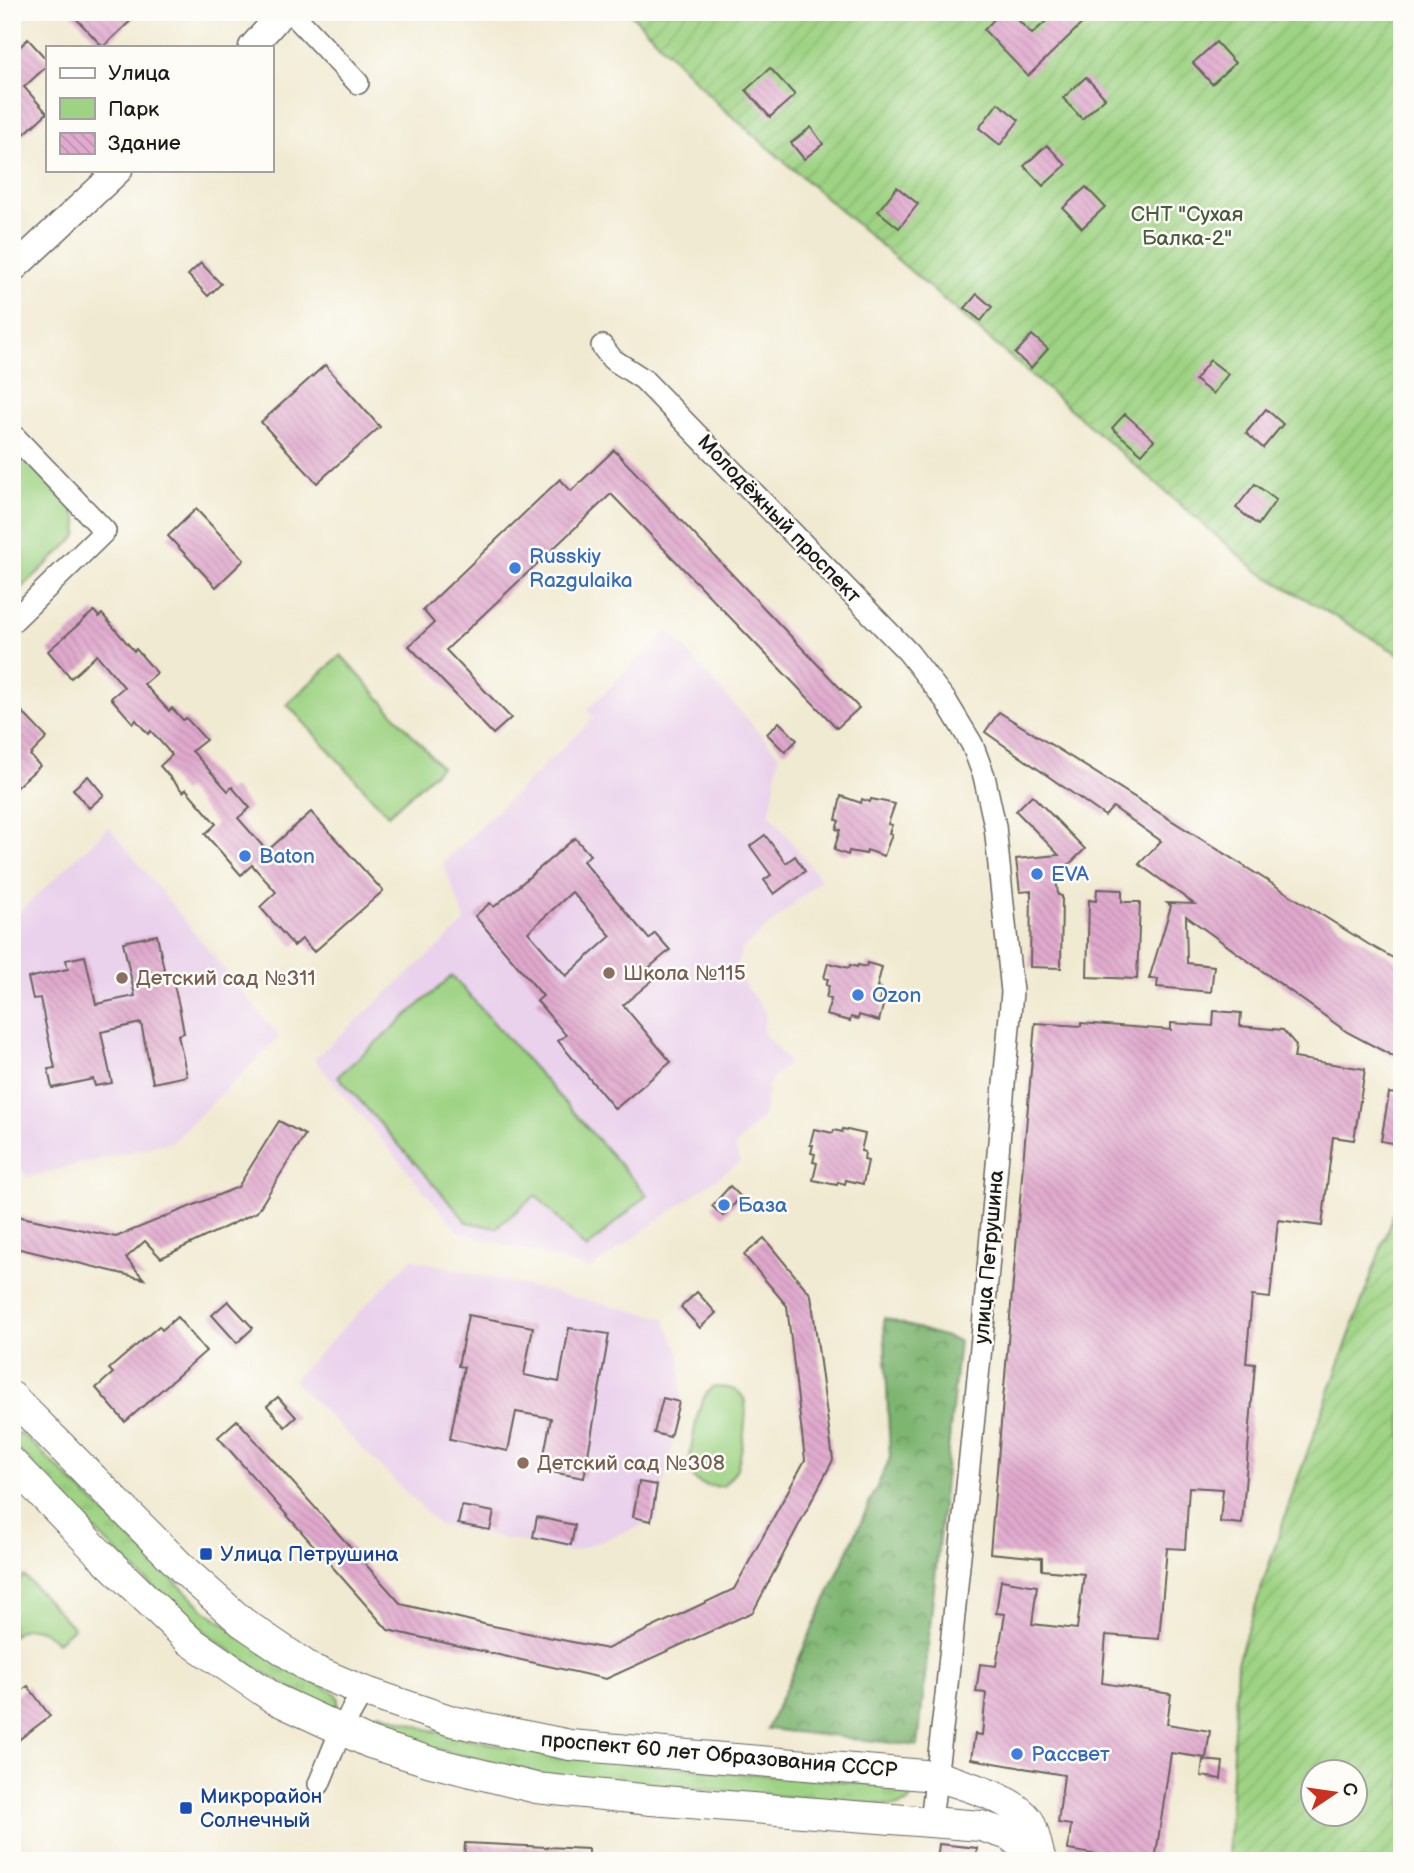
<svg xmlns="http://www.w3.org/2000/svg" width="1414" height="1873" font-family="'Balsamiq Sans',sans-serif">
<defs>
<pattern id="grass-tufts" width="24" height="20" patternUnits="userSpaceOnUse" patternTransform="scale(1.75)"><rect width="24" height="20" fill="#9ed383"/><path d="M3 7l-1-3M5 7V3M7 7l1-3M15 17l-1-3M17 17v-4M19 17l1-3" fill="none" stroke="#88b571"/></pattern>
<pattern id="forest-crowns" width="20" height="18" patternUnits="userSpaceOnUse" patternTransform="scale(1.75)"><rect width="20" height="18" fill="#7eb571"/><path d="M2 6a3 3 0 1 1 6 0M12 15a3 3 0 1 1 6 0" fill="none" stroke="#66925c"/></pattern>
<pattern id="garden-furrows" width="10" height="10" patternUnits="userSpaceOnUse" patternTransform="scale(1.75)"><rect width="10" height="10" fill="#9ed383"/><path d="M-1 1l2-2M0 10L10 0M9 11l2-2" fill="none" stroke="#88b571"/></pattern>
<pattern id="building-back-hatch" width="6" height="6" patternUnits="userSpaceOnUse" patternTransform="scale(1.75)"><rect width="6" height="6" fill="#e0a9cd"/><path d="M-1 5l2 2M0 0l6 6M5-1l2 2" fill="none" stroke="#c091af"/></pattern>
</defs>
<rect width="100%" height="100%" fill="#fdfcf7"/>
<filter id="ink" filterUnits="userSpaceOnUse"><feTurbulence type="fractalNoise" baseFrequency=".0143" numOctaves="2"/><feDisplacementMap in="SourceGraphic" scale="14" xChannelSelector="R" yChannelSelector="G"/><feConvolveMatrix kernelMatrix="1 2 1 2 8 2 1 2 1" color-interpolation-filters="sRGB"/></filter>
<filter id="wash" filterUnits="userSpaceOnUse"><feTurbulence type="fractalNoise" baseFrequency=".00686" numOctaves="4" result="noise"/><feDisplacementMap in="SourceGraphic" scale="28" xChannelSelector="R" yChannelSelector="G"/><feGaussianBlur stdDeviation="1.57" result="paint"/><feColorMatrix in="noise" values="0 0 0 0 0 0 0 0 0 0 0 0 0 0 0 0 0 1.4 0 .05"/><feComposite in="paint" operator="in"/></filter>
<g filter="url(#wash)">
<rect width="100%" height="100%" fill="#f1ead2"/>
<g fill="#ead1ec">
<polygon points="668,630 779,755 770,814 821,880 742,949 735,970 766,1014 763,1033 789,1062 769,1082 763,1117 735,1146 740,1162 590,1269 458,1231 314,1059 466,922 443,863 594,718 587,710"/>
<polygon points="109,827 279,1037 173,1141 28,1177 12,1160 12,919"/>
<polygon points="411,1259 664,1318 680,1354 681,1405 656,1521 570,1552 439,1525 293,1380"/>
</g>
<g fill="url(#grass-tufts)" stroke="#5d7850" stroke-width="2">
<path d="M 19,1433 L 28,1439 L 205,1610 L 270,1656 L 335,1693 L 338,1698 L 338,1705 L 327,1709 C 280,1683 234,1657 193,1622 C 129,1569 72,1506 14,1446 L 12,1435 Z"/>
<polygon points="380,1713 433,1731 549,1756 898,1786 908,1789 911,1797 909,1802 898,1806 548,1776 431,1748 375,1729 372,1717"/>
</g>
<polygon fill="url(#forest-crowns)" stroke="#4d6846" stroke-width="2" points="884,1318 959,1341 918,1746 767,1729 890,1458"/>
<g fill="#9ed383" stroke="#5d7850" stroke-width="2">
<polygon points="12,444 74,510 78,523 77,536 12,597"/>
<polygon points="341,655 441,767 388,815 287,704"/>
<polygon points="452,976 647,1195 586,1249 536,1195 496,1228 467,1222 338,1076"/>
<path d="M 712,1387 C 722,1387 737,1387 743,1397 C 750,1407 741,1455 737,1468 C 734,1475 729,1480 723,1486 C 683,1490 688,1463 694,1433 C 698,1413 698,1403 712,1387 Z"/>
<path d="M 24,1576 L 74,1628 L 57,1642 C 42,1628 29,1622 12,1636 L 12,1587 Z"/>
</g>
<g fill="url(#garden-furrows)" stroke="#5d7850" stroke-width="2" fill-rule="evenodd">
<polygon points="629,12 1402,12 1402,656 1256,570 720,106"/>
<path d="M 1402,1190 L 1402,1861 L 1228,1861 L 1237,1662 L 1294,1489 ZM 1312,1772 L 1354,1772 L 1354,1814 L 1312,1814 Z"/>
</g>
<g id="blocks">
<g fill="url(#building-back-hatch)" fill-rule="evenodd">
<polygon points="70,12 140,12 103,47"/>
<polygon points="1001,12 1010,12 1032,34 1056,12 1094,12 1028,76 984,30"/>
<polygon points="28,39 47,60 47,66 24,87 47,113 21,137 12,128 12,54"/>
<polygon points="1216,42 1235,63 1212,84 1193,63"/>
<polygon points="770,68 795,95 770,117 746,90"/>
<polygon points="1086,77 1105,98 1082,119 1063,98"/>
<polygon points="998,103 1019,120 1000,145 979,128"/>
<polygon points="811,127 823,144 804,159 791,143"/>
<polygon points="1047,145 1066,165 1043,186 1024,166"/>
<polygon points="897,187 918,204 899,228 878,211"/>
<polygon points="1086,187 1105,207 1082,228 1063,208"/>
<polygon points="201,263 221,284 208,296 188,275"/>
<polygon points="977,294 992,307 981,321 965,308"/>
<polygon points="1032,335 1048,349 1031,368 1015,354"/>
<polygon points="1210,360 1228,374 1213,394 1195,380"/>
<polygon points="325,365 380,427 317,483 261,422"/>
<polygon points="1266,409 1283,424 1263,448 1246,433"/>
<polygon points="1125,414 1154,440 1142,454 1112,428"/>
<polygon points="614,450 859,708 837,728 611,494 446,650 511,718 493,734 409,646 434,623 423,610 560,479 571,491"/>
<polygon points="1255,484 1276,500 1258,525 1236,508"/>
<polygon points="196,509 244,560 216,587 168,536"/>
<polygon points="94,611 99,617 102,614 134,651 136,649 157,673 144,684 169,711 172,708 183,720 186,718 206,740 192,751 228,791 232,787 250,808 238,818 267,851 311,812 383,891 314,952 302,939 294,946 260,907 276,892 252,865 241,875 205,834 216,824 186,789 183,792 160,766 172,755 151,731 148,734 136,720 133,723 111,698 124,687 97,655 71,678 48,651"/>
<polygon points="12,701 47,738 30,755 40,766 12,791"/>
<polygon points="999,712 1368,944 1402,963 1402,1061 1347,1032 1186,916 1187,963 1214,966 1211,992 1157,987 1158,979 1149,979 1171,906 1167,903 1194,904 1139,864 1161,841 1113,807 1105,816 985,732"/>
<polygon points="779,722 797,740 785,752 767,734"/>
<polygon points="88,776 104,795 89,808 73,789"/>
<polygon points="1032,795 1085,849 1056,877 1058,895 1062,896 1061,968 1030,967 1031,891 1020,892 1016,859 1059,855 1016,811"/>
<polygon points="841,796 861,803 862,799 870,802 871,799 895,804 888,824 892,825 889,833 892,834 884,856 867,850 866,854 849,851 848,855 834,850 840,830 836,829 839,821 836,820"/>
<polygon points="765,835 786,863 795,856 805,871 774,894 764,880 771,875 750,846"/>
<path d="M 575,838 L 590,855 L 583,861 L 649,939 L 655,933 L 670,950 L 646,970 L 654,979 L 623,1005 L 671,1062 L 615,1109 L 558,1041 L 566,1035 L 537,1001 L 543,996 L 475,916 L 490,903 L 494,907 ZM 572,892 L 611,936 L 566,976 L 528,932 Z"/>
<polygon points="1097,889 1122,890 1122,902 1140,902 1137,979 1087,977 1089,900 1096,901"/>
<polygon points="157,935 165,974 171,973 179,1006 184,1033 178,1035 187,1076 153,1083 141,1023 101,1032 112,1083 95,1086 93,1079 52,1088 48,1069 55,1068 45,1022 40,998 33,999 28,978 68,969 66,960 85,956 96,1004 135,996 123,942"/>
<polygon points="828,963 849,968 850,965 857,967 858,965 866,967 867,963 882,967 877,987 881,988 880,1005 883,1006 879,1021 859,1015 858,1019 851,1017 850,1021 826,1015 831,999 826,998 829,986 826,985 828,979 824,978"/>
<polygon points="1214,1011 1241,1013 1240,1026 1283,1030 1296,1045 1294,1058 1365,1069 1354,1140 1333,1137 1322,1226 1278,1220 1270,1298 1252,1296 1246,1363 1255,1364 1242,1524 1220,1522 1223,1489 1189,1487 1185,1549 1167,1548 1159,1639 1106,1635 1102,1683 1171,1694 1167,1724 1210,1731 1206,1758 1171,1753 1155,1861 1136,1861 1068,1850 1071,1825 1058,1823 1064,1775 971,1759 975,1734 982,1735 986,1693 976,1692 980,1664 996,1666 1005,1614 996,1613 1001,1580 1037,1586 1032,1624 1077,1629 1084,1574 1042,1570 1042,1558 990,1553 1035,1023 1081,1026 1081,1023 1171,1030 1171,1023 1213,1026"/>
<polygon points="1389,1093 1402,1095 1402,1145 1381,1141"/>
<polygon points="279,1121 305,1135 257,1212 161,1258 145,1241 126,1258 144,1279 12,1247 12,1215 116,1237 238,1187"/>
<polygon points="814,1129 833,1133 834,1130 842,1132 843,1129 865,1134 861,1151 865,1152 864,1160 868,1161 863,1184 846,1180 845,1184 838,1182 837,1185 813,1180 817,1163 813,1162 815,1154 811,1153 813,1145 810,1145"/>
<polygon points="730,1186 741,1197 723,1216 712,1206"/>
<polygon points="764,1238 811,1295 833,1460 753,1612 606,1679 388,1630 218,1437 237,1420 401,1604 488,1625 607,1649 734,1589 805,1460 787,1306 744,1255"/>
<polygon points="697,1292 716,1313 700,1328 681,1307"/>
<polygon points="228,1301 253,1328 237,1343 212,1315"/>
<polygon points="468,1315 533,1327 524,1375 559,1382 569,1328 609,1334 584,1478 541,1470 551,1418 516,1412 508,1451 450,1439 464,1367 458,1366"/>
<polygon points="177,1317 206,1351 125,1422 96,1388 113,1373 109,1369 159,1326 162,1330"/>
<polygon points="278,1397 296,1417 285,1427 267,1406"/>
<polygon points="663,1398 679,1402 670,1437 654,1433"/>
<polygon points="639,1482 657,1485 651,1521 633,1517"/>
<polygon points="462,1506 494,1512 490,1530 458,1524"/>
<polygon points="537,1517 575,1525 571,1545 533,1537"/>
<polygon points="28,1686 50,1716 12,1745 12,1698"/>
<polygon points="1203,1760 1223,1762 1221,1779 1201,1776"/>
<polygon points="465,1843 588,1849 588,1861 464,1861"/>
<polygon points="939,1844 977,1848 976,1861 937,1861"/>
</g>
</g>
</g>
<g filter="url(#ink)">
<use href="#blocks" fill-opacity="0" stroke="#67645c" stroke-width="2"/>
<g fill="none" stroke-linecap="round" stroke-linejoin="round">
<g stroke="#67645c" stroke-width="24">
<g id="minor">
<polyline points="291,12 358,83"/>
<polyline points="602,346 612,359 643,379 908,652 946,701 972,744 984,776 995,826 1012,992 983,1327 946,1695 931,1821"/>
<polyline points="12,434 105,531 12,622"/>
<polyline points="319,1784 341,1730 363,1691"/>
</g>
</g>
<g stroke="#67645c" stroke-width="29">
<g id="tertiary">
<polyline points="252,47 283,12"/>
<polyline points="12,270 119,170"/>
</g>
</g>
<g stroke="#67645c" stroke-width="32">
<g id="secondary">
<path d="M 12,1397 L 185,1571 L 242,1622 L 311,1669 L 363,1691 L 452,1721 L 570,1745 L 936,1776 C 961,1784 1017,1799 1030,1823 C 1035,1834 1037,1849 1041,1861"/>
<polyline points="12,1463 100,1554 190,1641 275,1699 370,1743 431,1762 536,1788 651,1800 981,1826 1009,1835 1041,1860"/>
</g>
</g>
<use href="#minor" stroke="#fff" stroke-width="21"/>
<use href="#tertiary" stroke="#fff" stroke-width="26"/>
<use href="#secondary" stroke="#fff" stroke-width="30"/>
</g>
</g>
<g fill="#3f7fe0" stroke="#fdfcf7" stroke-width="2.5">
<circle cx="515" cy="568" r="7"/>
<circle cx="245" cy="856" r="7"/>
<circle cx="1037" cy="874" r="7"/>
<circle cx="858" cy="995" r="7"/>
<circle cx="724" cy="1205" r="7"/>
<circle cx="1017" cy="1754" r="7"/>
</g>
<g fill="#8d6e63" stroke="#fdfcf7" stroke-width="2.5">
<circle cx="609" cy="973" r="7"/>
<circle cx="122" cy="978" r="7"/>
<circle cx="523" cy="1463" r="7"/>
</g>
<g fill="#1a4fb4" stroke="#fdfcf7" stroke-width="2.5">
<rect x="199" y="1547" width="14" height="14" rx="3.5"/>
<rect x="179" y="1801" width="14" height="14" rx="3.5"/>
</g>
<g text-anchor="middle" dominant-baseline="central" stroke-width="5" stroke-linejoin="round" paint-order="stroke">
<g font-size="21" fill="#4a5c40" stroke="#fdfcf7">
<text x="1187" y="214">СНТ "Сухая<tspan x="1187" dy="24">Балка-2"</tspan></text>
</g>
<g font-size="21" fill="#1c1c1c" stroke="#fdfcf7">
<text transform="translate(779 519) rotate(46)">Молодёжный проспект</text>
<text transform="translate(989 1257) rotate(-85)">улица Петрушина</text>
<text transform="translate(719 1755) rotate(5)">проспект 60 лет Образования СССР</text>
</g>
<g font-size="21" fill="#366cbe" stroke="#fdfcf7" text-anchor="start">
<text x="529" y="556">Russkiy<tspan x="529" dy="24">Razgulaika</tspan></text>
<text x="259" y="856">Baton</text>
<text x="1051" y="874">EVA</text>
<text x="872" y="995">Ozon</text>
<text x="738" y="1205">База</text>
<text x="1031" y="1754">Рассвет</text>
</g>
<g font-size="21" fill="#785e54" stroke="#fdfcf7" text-anchor="start">
<text x="623" y="973">Школа №115</text>
<text x="136" y="978">Детский сад №311</text>
<text x="537" y="1463">Детский сад №308</text>
</g>
<g font-size="21" fill="#164399" stroke="#fdfcf7" text-anchor="start">
<text x="220" y="1554">Улица Петрушина</text>
<text x="200" y="1796">Микрорайон<tspan x="200" dy="24">Солнечный</tspan></text>
</g>
</g>
<rect width="1414" height="1873" fill="none" stroke="#fdfcf7" stroke-width="42"/>
<rect x="46" y="46" width="228" height="126" fill="#fdfcf7" stroke="#a3a29f" stroke-width="2"/>
<rect x="60" y="68" width="35" height="10" fill="#ffffff" stroke="#a3a29f" stroke-width="2"/>
<text x="108" y="80" font-size="21" fill="#1c1c1c">Улица</text>
<rect x="60" y="98" width="35" height="21" fill="#9ed383" stroke="#a3a29f" stroke-width="2"/>
<text x="108" y="116" font-size="21" fill="#1c1c1c">Парк</text>
<rect x="60" y="133" width="35" height="21" fill="url(#building-back-hatch)" stroke="#a3a29f" stroke-width="2"/>
<text x="108" y="150" font-size="21" fill="#1c1c1c">Здание</text>
<g transform="translate(1334 1793) rotate(77)"><circle r="33" fill="#fdfcf7" stroke="#a3a29f" stroke-width="2"/>
<path d="M0-5L12 26L0 18L-12 26Z" fill="#c8321e"/>
<text y="-10" font-size="19" font-weight="bold" text-anchor="middle" fill="#1c1c1c">С</text>
</g>
</svg>
